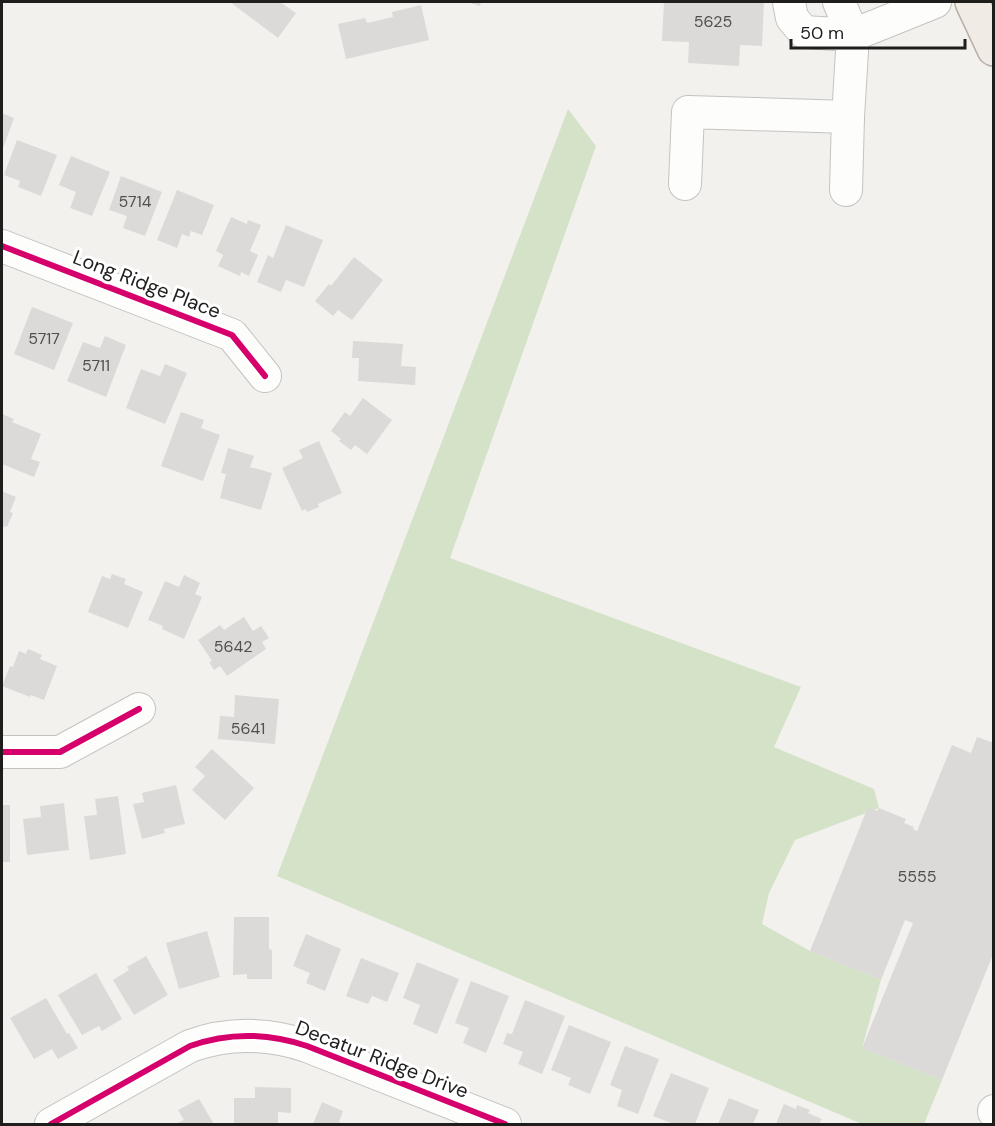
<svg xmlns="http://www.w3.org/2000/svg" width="995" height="1126" font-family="'DM Sans',sans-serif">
<rect width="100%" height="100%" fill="#f3f1ee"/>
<polygon fill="#d4e2c8" points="568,109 596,146 450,558 801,687 774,747 874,789 879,808 795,840 769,893 762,924 810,951 881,980 862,1048 942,1080 924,1124 862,1124 277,876"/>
<g fill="#dcdad8">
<polygon points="230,2 280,2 296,13 278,38"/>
<polygon points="467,2 481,2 480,6"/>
<polygon points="664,2 764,2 762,46 740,45 739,66 688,63 689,42 662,41"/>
<polygon points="421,5 429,40 346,59 338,24 365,18 367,23 393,17 392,12"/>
<polygon points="2,113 14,118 2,151"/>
<polygon points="17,140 57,155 41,196 18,187 20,181 4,175"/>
<polygon points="71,156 110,172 92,216 70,208 76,192 59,185"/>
<polygon points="121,176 162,192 145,236 123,228 127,216 109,210"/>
<polygon points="177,190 214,205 202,235 191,231 189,237 182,234 177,248 157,240"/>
<polygon points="231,217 247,224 248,220 261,225 250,251 258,255 249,276 241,272 240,276 218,266 223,255 216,251"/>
<polygon points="286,225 323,240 304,287 286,280 281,292 257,282 268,255 273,258"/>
<polygon points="354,257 383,280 352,320 338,310 333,316 315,301 329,284 331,286"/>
<polygon points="32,307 73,323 54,370 14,354"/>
<polygon points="105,336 126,345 106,397 67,381 83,342 100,348"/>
<polygon points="353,341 403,344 401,366 416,367 415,385 358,381 359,358 352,358"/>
<polygon points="165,364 187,373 165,424 126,408 141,369 160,376"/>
<polygon points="363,398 392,420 367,454 355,445 351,450 339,441 341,439 331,431 345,412 350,416"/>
<polygon points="181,412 204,420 201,428 220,435 203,481 161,466"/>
<polygon points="2,414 14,419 12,422 41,434 31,459 40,462 34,477 2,464"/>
<polygon points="319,441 342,493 318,504 319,507 307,512 306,509 302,511 282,468 303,458 299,450"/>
<polygon points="228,448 254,456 250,467 272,473 261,510 220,498 226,474 221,473"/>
<polygon points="2,491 16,497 10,512 13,513 7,527 4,526 2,532"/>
<polygon points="112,574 126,579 124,584 143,592 128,628 88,612 102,576 110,579"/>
<polygon points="184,575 200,583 195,594 202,597 184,639 162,629 163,626 148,620 165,581 179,587"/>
<polygon points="244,617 253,631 261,626 269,638 262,642 266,649 227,676 220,666 214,670 209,662 212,661 198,640 220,625 224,630"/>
<polygon points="28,649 42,655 40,659 57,666 44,700 31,695 30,697 2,686 10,666 13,667 19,651 26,654"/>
<polygon points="235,695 279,699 275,744 218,739 220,716 234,717"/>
<polygon points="977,737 994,743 994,952 942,1080 862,1048 913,923 905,920 881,980 810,951 868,807 877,811 879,808 906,819 904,823 914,827 913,829 917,831 952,745 971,753"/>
<polygon points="212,749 254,788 225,820 192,790 205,776 195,767"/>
<polygon points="176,785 185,824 164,829 165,833 142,839 133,804 144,802 142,793"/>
<polygon points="118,796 126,854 90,860 84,816 97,815 95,799"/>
<polygon points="64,803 69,850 27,855 23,819 41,817 40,806"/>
<rect x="2" y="805" width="8" height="57"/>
<polygon points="234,917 269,917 269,949 272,950 272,979 247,979 247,974 233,975"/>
<polygon points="207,931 220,977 179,989 166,943"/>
<polygon points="306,934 341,949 325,991 306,983 310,973 293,966"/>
<polygon points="146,956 168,995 134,1015 113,980 129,970 127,967"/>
<polygon points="361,958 399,973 387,1002 372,996 368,1004 346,996"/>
<polygon points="417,962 459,979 437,1034 413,1024 420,1005 403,998"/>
<polygon points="96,973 122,1019 102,1031 99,1026 82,1035 58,995"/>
<polygon points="471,981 509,996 486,1053 463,1043 469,1028 455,1023"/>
<polygon points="46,998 67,1034 69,1033 78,1048 58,1059 52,1049 34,1059 10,1018"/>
<polygon points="525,1000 565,1016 542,1074 518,1064 523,1052 503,1044 507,1033 512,1034"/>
<polygon points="569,1025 611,1042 590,1094 568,1085 571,1078 551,1070"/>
<polygon points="625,1046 659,1059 638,1114 617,1106 622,1090 610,1085"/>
<polygon points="671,1073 709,1088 695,1124 670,1124 671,1123 653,1116"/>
<polygon points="255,1087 291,1088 291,1113 278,1112 278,1124 234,1124 234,1098 255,1098"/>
<polygon points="729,1098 759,1110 753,1124 718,1124"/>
<polygon points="199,1099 214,1124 175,1124 184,1120 178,1110"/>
<polygon points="322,1102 343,1111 339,1122 345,1124 313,1124"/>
<polygon points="784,1104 796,1109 797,1105 810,1110 808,1113 822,1119 819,1124 776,1124"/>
</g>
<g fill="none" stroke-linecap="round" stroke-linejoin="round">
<g stroke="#c4c3c0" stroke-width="34">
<g id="minor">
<polyline points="789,2 792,18 804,32 853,35 848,117 846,190"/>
<polyline points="839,2 853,35 935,2"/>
<polyline points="685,184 688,112 848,117"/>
<polyline points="2,246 232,335 265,376"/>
<polyline points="2,752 60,752 139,709"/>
<polyline points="994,1111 994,1112"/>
<path d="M 51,1124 L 190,1046 C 229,1032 268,1033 307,1046 L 505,1124"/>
</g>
</g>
<g stroke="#baaea4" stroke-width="36">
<polyline id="major" points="972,2 994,49"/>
</g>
<use href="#minor" stroke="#fdfdfc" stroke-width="32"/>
<use href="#major" stroke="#f1ebe6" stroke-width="33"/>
<g stroke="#fff" stroke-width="10">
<g id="cycleway">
<polyline points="2,246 232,335 265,376"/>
<polyline points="2,752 60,752 139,709"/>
<path d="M 51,1124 L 190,1046 C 229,1032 268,1033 307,1046 L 505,1124"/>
</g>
</g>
<use href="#cycleway" stroke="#d6006c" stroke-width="6"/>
</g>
<g text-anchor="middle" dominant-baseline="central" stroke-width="6" stroke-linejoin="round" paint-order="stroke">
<g font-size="16" fill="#504f4d">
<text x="713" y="21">5625</text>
<text x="135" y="201">5714</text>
<text x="44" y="338">5717</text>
<text x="96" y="365">5711</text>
<text x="233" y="646">5642</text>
<text x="248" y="728">5641</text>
<text x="917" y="876">5555</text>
</g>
<g font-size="20" fill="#1f1e1c" stroke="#fff">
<text transform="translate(147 284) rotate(21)">Long Ridge Place</text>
<text transform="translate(382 1059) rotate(21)">Decatur Ridge Drive</text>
</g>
</g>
<rect width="995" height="1126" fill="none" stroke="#1f1e1c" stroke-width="6"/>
<path d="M791 39v9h174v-9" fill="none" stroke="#1f1e1c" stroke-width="3"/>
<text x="800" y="39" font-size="18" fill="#1f1e1c" stroke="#ffffff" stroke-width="4.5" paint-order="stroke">50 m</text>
</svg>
